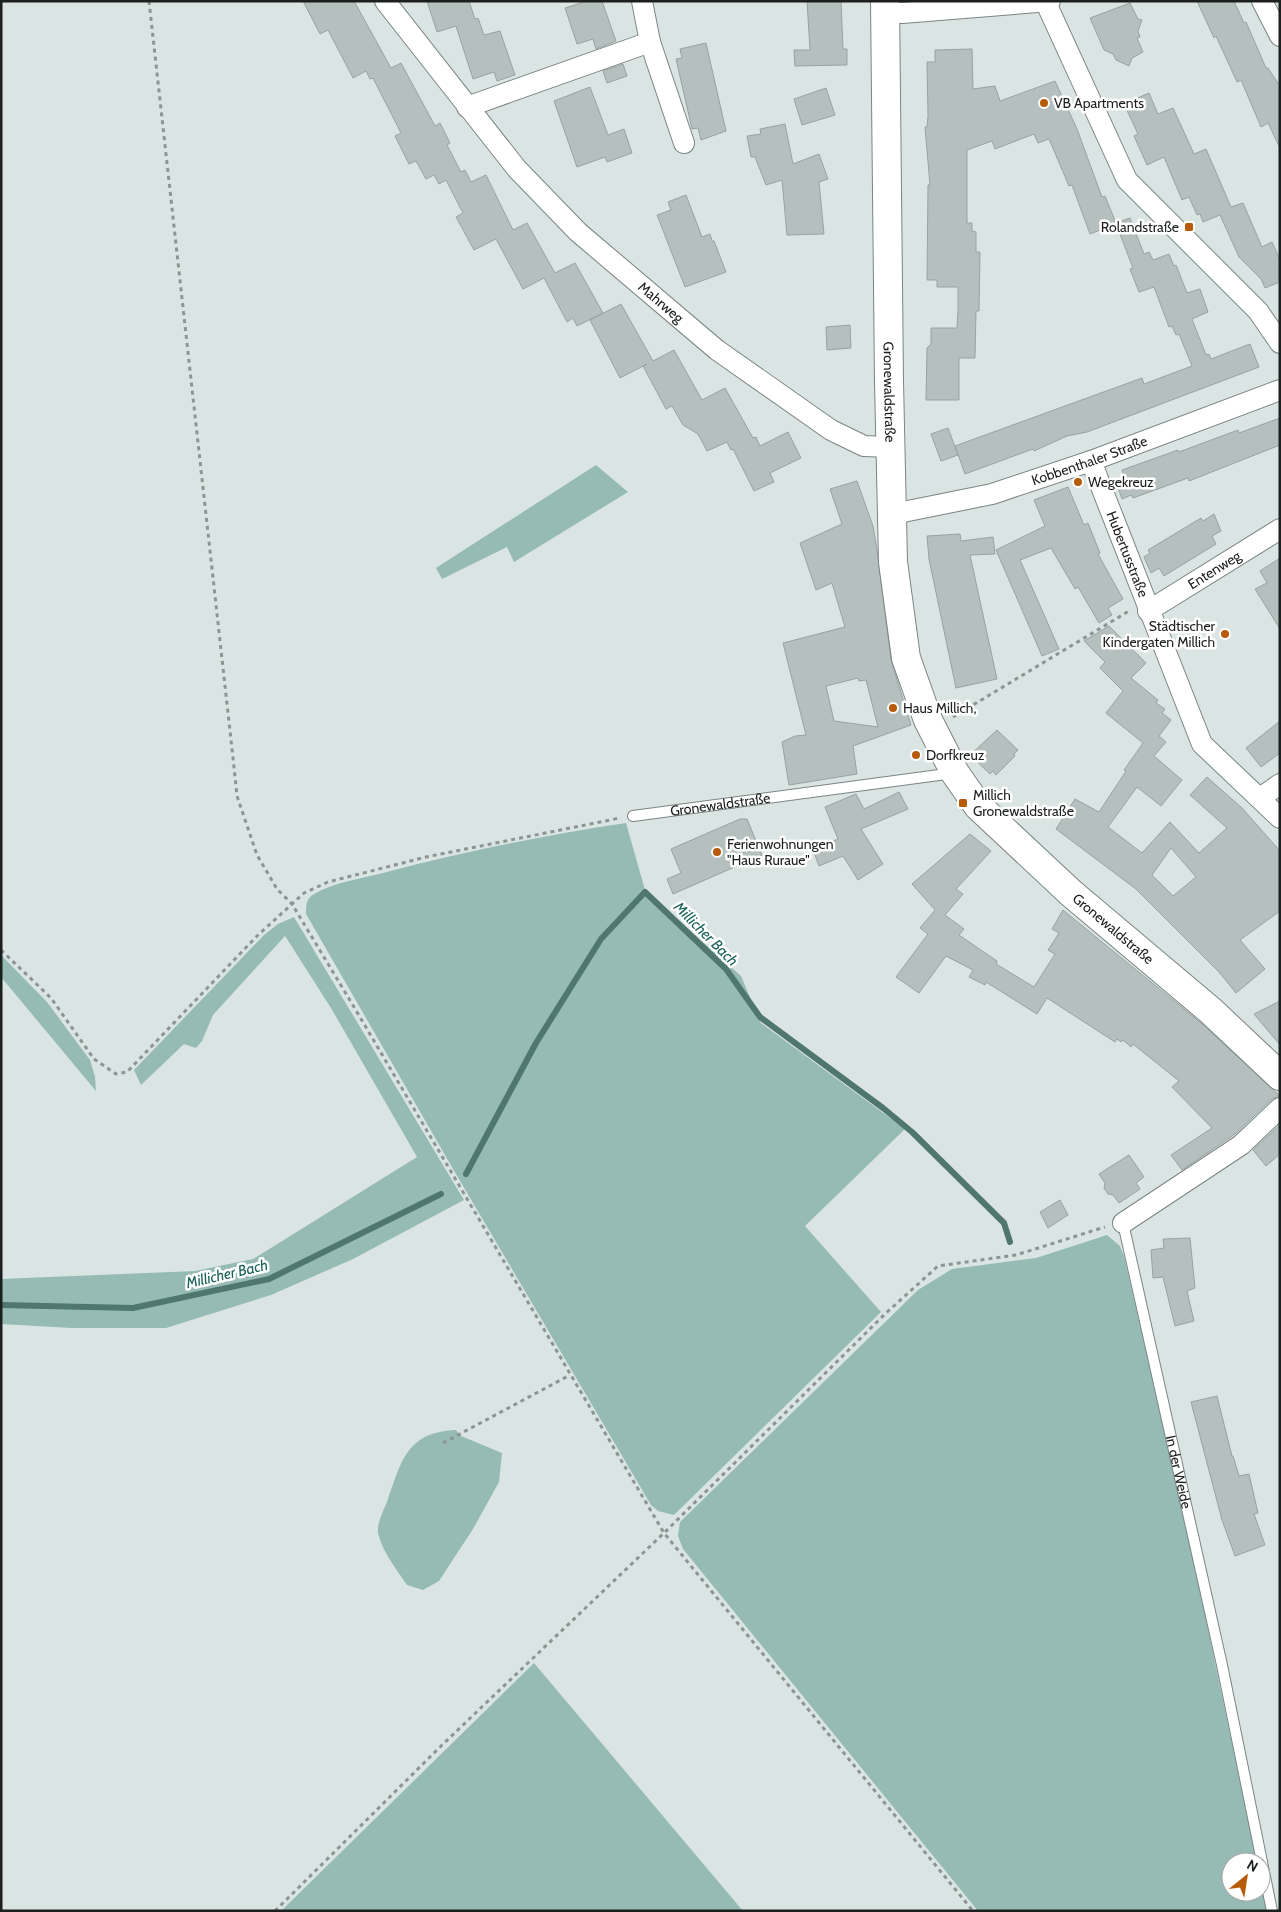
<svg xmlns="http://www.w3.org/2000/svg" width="1281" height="1912" font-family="Cabin,sans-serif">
<rect width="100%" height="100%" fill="#dae5e3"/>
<g fill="#96bbb5">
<polygon points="596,465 628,492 514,562 507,547 442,579 436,568"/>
<path d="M 626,823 L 645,890 L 741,976 L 761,1023 L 905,1129 L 805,1226 L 881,1312 L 674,1515 L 658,1511 L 651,1505 L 453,1169 L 306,914 C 306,906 306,898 314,894 C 335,882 364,878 387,872 C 466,851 546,835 626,823 Z"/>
<polygon points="294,917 464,1200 353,1259 271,1295 166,1328 72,1328 1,1324 1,1279 195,1271 253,1259 417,1157 331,1008 285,936 213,1015 202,1041 196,1048 184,1044 141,1085 134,1070 264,935 278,924"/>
<polygon points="1,955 47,1002 90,1060 95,1077 96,1091 1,977"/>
<polygon points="1107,1235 1120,1246 1124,1256 1184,1515 1257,1862 1231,1862 1231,1892 1261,1892 1261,1879 1268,1911 978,1911 683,1549 678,1536 680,1522 918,1290 952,1269 1036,1258"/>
<path d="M 456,1430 L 461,1436 L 502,1453 L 499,1482 L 473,1529 L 439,1581 L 423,1590 L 407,1585 C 397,1570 381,1550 378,1532 C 377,1522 385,1508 388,1499 C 402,1459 408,1432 456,1430 Z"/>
<polygon points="534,1663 743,1911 281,1911"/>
</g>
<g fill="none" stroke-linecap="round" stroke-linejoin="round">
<g stroke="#507670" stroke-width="6">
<polyline points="466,1174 536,1043 601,939 645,892 726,969 760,1017 883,1108 912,1132 1004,1223 1010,1242"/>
<polyline points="1,1305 133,1308 269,1279 441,1194"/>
</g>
</g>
<g fill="#b5c0be" stroke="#98a3a1" fill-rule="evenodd">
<polygon points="303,1 354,1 391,68 401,63 435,126 440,123 450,143 447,145 461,172 465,170 471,182 486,175 513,230 527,223 555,273 575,263 603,313 577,326 573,318 567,322 544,278 523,289 496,239 474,250 456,217 463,213 446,180 439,184 434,175 426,179 416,161 409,164 395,136 401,133 373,78 370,79 366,71 353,78 328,30 320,34"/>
<polygon points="427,1 469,1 475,19 478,18 484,35 500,31 515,75 497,81 494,72 473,79 456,26 437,32"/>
<polygon points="587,1 602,1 616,41 596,49 593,39 577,44 565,8"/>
<polygon points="807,1 841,1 843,49 847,49 847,65 795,66 794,50 810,50"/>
<polygon points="1197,1 1234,1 1244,23 1246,22 1266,68 1268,68 1280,86 1280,148 1268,123 1261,127 1241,80 1237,82 1216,36 1214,38"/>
<polygon points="1130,3 1138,19 1142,20 1138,31 1140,37 1137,38 1143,52 1132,58 1129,66 1116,60 1113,54 1104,50 1090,18"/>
<polygon points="706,43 726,131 701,140 698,128 692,129 676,59 682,58 680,49"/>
<polygon points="972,49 973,89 995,86 1000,101 1055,81 1077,129 1102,197 1105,196 1116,223 1130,218 1144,254 1149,252 1153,260 1169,254 1174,266 1176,265 1187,293 1200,289 1208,312 1192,319 1206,355 1209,354 1211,359 1250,344 1259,367 1087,432 1067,436 1034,451 1033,449 965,474 955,446 1142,378 1144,384 1192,366 1179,334 1176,335 1172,326 1169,327 1154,287 1139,292 1130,269 1133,268 1116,224 1090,234 1072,185 1069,186 1049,139 1038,143 1034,134 995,149 992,141 967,150 967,223 972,223 972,231 976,232 976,252 980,252 979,311 976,311 975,358 959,358 959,400 926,400 927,348 931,344 931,328 957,328 958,311 958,287 937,287 937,280 927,280 928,185 930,185 925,127 927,127 928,116 927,62 935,62 935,50"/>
<polygon points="623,64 627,76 607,83 603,71"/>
<polygon points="590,87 608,135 624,129 632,153 607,162 605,157 577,167 554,101"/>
<polygon points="826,88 835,115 802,125 794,99"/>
<polygon points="1149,93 1158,114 1173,108 1194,154 1206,149 1231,207 1243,203 1262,247 1272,242 1280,260 1280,282 1265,288 1261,279 1239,257 1220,215 1203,222 1200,214 1197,215 1189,197 1182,200 1164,157 1147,165 1134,136 1138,134 1124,104"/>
<polygon points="785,124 793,164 819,154 828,179 819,182 824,234 787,235 782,180 766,185 755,157 751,157 747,136 761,134 760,129"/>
<polygon points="686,195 702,237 710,234 712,241 714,241 726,272 685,287 657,215 671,210 668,202"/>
<polygon points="621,304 653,361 674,350 702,400 725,388 753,438 756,437 760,446 788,432 801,458 770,473 774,482 754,491 733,449 731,450 727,442 707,451 698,434 683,425 672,406 666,409 643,366 647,364 620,378 590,320"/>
<polygon points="850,325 851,348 827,350 826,327"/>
<polygon points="1280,418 1280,445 1189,481 1188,478 1133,498 1131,495 1122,499 1116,482 1125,479 1122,470 1178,450 1179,452 1238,430 1239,433"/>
<polygon points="948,428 958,455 941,461 931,434"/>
<path d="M 857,481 L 873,526 L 877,550 L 891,660 L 911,725 L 853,746 L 857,774 L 789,785 L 782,742 L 795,736 L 806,735 L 783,643 L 845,627 L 832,583 L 816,590 L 800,543 L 842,524 L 830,489 ZM 858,678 L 859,681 L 866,680 L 878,727 L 834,721 L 826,686 Z"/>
<polygon points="1068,487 1084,525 1088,523 1100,553 1098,554 1123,599 1108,608 1112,615 1099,623 1078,587 1075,589 1051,548 1020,560 1059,649 1042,656 996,550 1045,526 1034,500"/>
<polygon points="1214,514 1221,531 1212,536 1216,544 1164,576 1159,568 1151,573 1144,557 1150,553 1148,550 1201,518 1203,521"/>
<polygon points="960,534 961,541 993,537 995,554 970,555 997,679 956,688 929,559 927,536"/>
<polygon points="1280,558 1280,629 1255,589 1267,583 1260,571"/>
<path d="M 1109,626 L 1146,663 L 1131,678 L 1158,700 L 1156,703 L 1165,709 L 1162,713 L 1171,720 L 1159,736 L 1166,742 L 1154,756 L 1182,780 L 1161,806 L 1137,787 L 1108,827 L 1142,853 L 1170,822 L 1199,853 L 1227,828 L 1190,795 L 1207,777 L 1242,808 L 1280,851 L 1280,911 L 1240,940 L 1265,969 L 1236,993 L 1219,972 L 1136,889 L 1056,829 L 1075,799 L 1099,812 L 1126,771 L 1124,770 L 1143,743 L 1106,713 L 1123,691 L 1100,668 L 1105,662 L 1084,641 ZM 1171,848 L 1196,877 L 1173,896 L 1152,875 Z"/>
<polygon points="1280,721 1280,753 1261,767 1246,748"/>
<polygon points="997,730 1018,750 1014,754 1015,756 996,775 993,771 990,774 970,755"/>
<polygon points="899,792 908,809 861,829 883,864 858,880 843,856 819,866 813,850 838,839 825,807 856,794 864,809"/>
<polygon points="740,819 747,819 762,855 673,894 667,879 681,873 671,849"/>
<polygon points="970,834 991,851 956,889 963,894 945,915 964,929 959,935 997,961 996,964 1034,987 1055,954 1048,950 1059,933 1052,929 1063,910 1201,1023 1280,1096 1272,1099 1235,1134 1182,1170 1171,1155 1212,1128 1172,1087 1179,1081 1133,1044 1131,1047 1123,1040 1121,1042 1117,1039 1115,1042 1047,998 1037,1014 986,982 985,985 969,977 973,970 946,956 919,993 896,977 928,934 920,928 935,910 912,884"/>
<polygon points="1280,1001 1280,1045 1254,1014"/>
<polygon points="1280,1125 1280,1154 1266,1166 1253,1150"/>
<polygon points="1129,1155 1144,1177 1136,1183 1140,1189 1119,1203 1113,1195 1108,1194 1104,1188 1105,1183 1099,1174"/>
<polygon points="1060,1200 1068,1215 1048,1228 1040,1212"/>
<polygon points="1190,1238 1195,1288 1187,1291 1194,1321 1175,1326 1163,1277 1153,1278 1151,1250 1164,1248 1163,1239"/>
<polygon points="1217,1396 1232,1456 1233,1456 1239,1476 1249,1474 1258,1513 1254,1514 1265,1545 1235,1556 1222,1520 1191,1402"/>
</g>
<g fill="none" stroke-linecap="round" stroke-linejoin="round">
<g stroke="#7a8583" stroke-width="12">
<g id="lane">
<path id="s1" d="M 633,816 L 954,773"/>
<path id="s2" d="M 1123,1223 L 1222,1665 L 1272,1911"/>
</g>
</g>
<g stroke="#7a8583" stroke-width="22">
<g id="street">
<path id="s3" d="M 385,1 L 517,169 L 578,232 L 717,350 L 831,430 L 864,446 L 891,447"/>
<polyline points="642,1 650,42 684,143"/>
<polyline points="1262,1 1280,36"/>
<polyline points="1046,3 1127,180 1258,311 1280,343"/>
<polyline points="886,12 902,13 1050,1"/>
<polyline points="467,107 650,42"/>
<path id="s4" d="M 1091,461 L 1202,744 L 1280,818"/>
<path id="s5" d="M 893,514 L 992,494 L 1091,461 L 1280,390"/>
<path id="s6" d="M 1148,611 L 1280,529"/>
<polyline points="1260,798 1280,784"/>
<polyline points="1123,1223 1241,1145 1280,1108"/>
</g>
</g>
<g stroke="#7a8583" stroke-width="30">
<g id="secondary">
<path id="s7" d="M 885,1 L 889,381 L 893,562 L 906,658 L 928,720 L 955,773 L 978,806 L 1071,893 L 1211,1011 L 1280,1076"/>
</g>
</g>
<g stroke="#8d9593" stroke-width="3" stroke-dasharray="4 4" stroke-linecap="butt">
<polyline points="149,1 234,767 237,796 257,855 277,889 292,904 354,1007 664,1533 973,1911"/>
<polyline points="953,717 1129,611"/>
<polyline points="1,950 51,998 94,1059 116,1074 127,1072 257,936 304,893 328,882 426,857 620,818"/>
<polyline points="443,1443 570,1375"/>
<polyline points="275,1911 441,1746 664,1533 885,1314 938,1266 1016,1255 1105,1227"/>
</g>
<use href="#lane" stroke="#fff" stroke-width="10"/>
<use href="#street" stroke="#fff" stroke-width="20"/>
<use href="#secondary" stroke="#fff" stroke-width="28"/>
</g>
<g fill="#b85b08" stroke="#fff" stroke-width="2">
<circle cx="1044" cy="103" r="5"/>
<rect x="1184" y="222" width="10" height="10" rx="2.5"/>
<circle cx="1078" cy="482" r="5"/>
<circle cx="1225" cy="634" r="5"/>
<circle cx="893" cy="708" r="5"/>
<circle cx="916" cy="755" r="5"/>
<rect x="958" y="798" width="10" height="10" rx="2.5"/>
<circle cx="717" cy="852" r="5"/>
</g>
<g text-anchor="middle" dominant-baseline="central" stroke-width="5" stroke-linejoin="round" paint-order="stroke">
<g font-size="14" fill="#1b1f1e" stroke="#fff" text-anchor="start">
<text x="1054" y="103">VB Apartments</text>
<text x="1179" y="227" text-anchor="end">Rolandstraße</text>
<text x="1088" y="482">Wegekreuz</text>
<text x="1215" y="626" text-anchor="end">Städtischer<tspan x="1215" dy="16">Kindergaten Millich</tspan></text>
<text x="903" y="708">Haus Millich,</text>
<text x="926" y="755">Dorfkreuz</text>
<text x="973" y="795">Millich<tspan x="973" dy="16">Gronewaldstraße</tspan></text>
<text x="727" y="844">Ferienwohnungen<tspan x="727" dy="16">"Haus Ruraue"</tspan></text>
</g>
<g font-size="14" fill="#1b1f1e" stroke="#fff">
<text stroke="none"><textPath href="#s3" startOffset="410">Mahrweg</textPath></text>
<text stroke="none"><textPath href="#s7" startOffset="391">Gronewaldstraße</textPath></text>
<text stroke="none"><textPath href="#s5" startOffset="204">Kobbenthaler Straße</textPath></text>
<text stroke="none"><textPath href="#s4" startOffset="100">Hubertusstraße</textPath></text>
<text stroke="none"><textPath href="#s6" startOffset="78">Entenweg</textPath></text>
<text stroke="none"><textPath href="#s1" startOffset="88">Gronewaldstraße</textPath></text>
<text stroke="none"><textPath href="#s7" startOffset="1006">Gronewaldstraße</textPath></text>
<text stroke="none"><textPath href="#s2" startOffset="255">In der Weide</textPath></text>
</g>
<g font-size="15" font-style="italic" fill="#196159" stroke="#fff">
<text transform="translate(706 934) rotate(45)">Millicher Bach</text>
<text transform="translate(227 1274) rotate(-13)">Millicher Bach</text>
</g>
</g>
<rect width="1281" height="1912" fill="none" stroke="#1b1f1e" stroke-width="5"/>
<g transform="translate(1246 1877) rotate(30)"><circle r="24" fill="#ffffff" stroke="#a4a5a5"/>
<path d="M0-4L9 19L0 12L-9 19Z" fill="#b85b08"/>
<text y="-8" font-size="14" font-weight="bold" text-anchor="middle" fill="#1b1f1e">N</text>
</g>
</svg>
